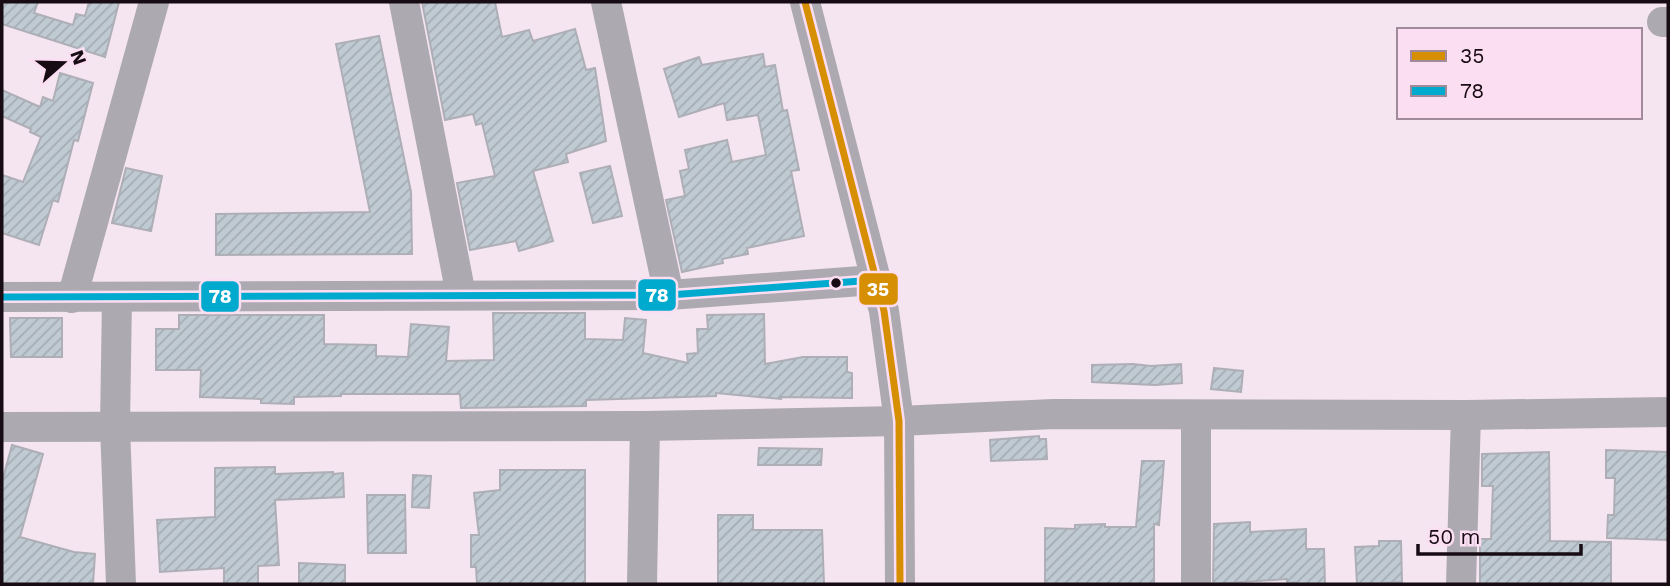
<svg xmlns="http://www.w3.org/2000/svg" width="1670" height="586" font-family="'Work Sans',sans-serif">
<defs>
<pattern id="building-hatch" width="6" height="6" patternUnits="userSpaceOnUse" patternTransform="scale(1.75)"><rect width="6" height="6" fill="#c0cad3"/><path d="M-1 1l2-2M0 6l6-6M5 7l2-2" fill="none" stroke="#a4acb4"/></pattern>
</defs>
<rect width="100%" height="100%" fill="#f5e5f0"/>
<g fill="url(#building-hatch)" stroke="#aeafb6" stroke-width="2">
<polygon points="2,2 38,2 34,13 73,25 76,14 85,16 89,2 119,2 105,57 2,24"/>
<polygon points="422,2 495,2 502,37 529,30 533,41 575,29 586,70 595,68 606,141 566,154 568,162 533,171 553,241 519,251 516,241 470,250 457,183 495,176 482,123 476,125 473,114 445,120"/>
<polygon points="379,36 411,192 412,254 216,255 216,214 370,212 336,44"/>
<polygon points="763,54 765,67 775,65 783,111 787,110 799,170 791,171 804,236 747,248 748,254 722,259 723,263 682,272 666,200 685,196 680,171 689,169 685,150 727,140 732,162 766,155 758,115 727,120 724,103 679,117 664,69 699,57 702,65"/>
<polygon points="60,73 93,83 78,141 74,140 58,202 53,200 39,245 2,233 2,175 23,182 41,137 30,132 31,129 2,116 2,90 40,107 43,97 53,101"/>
<polygon points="610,166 622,216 593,223 580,173"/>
<polygon points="126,168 162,176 151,231 112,223"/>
<polygon points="493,313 585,313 585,339 623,340 625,318 646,320 643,353 688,363 687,354 698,353 697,329 708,329 707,315 764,314 765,364 803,357 847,357 847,372 852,373 852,398 781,397 781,399 716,393 716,396 586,400 586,406 461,408 460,394 341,394 341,396 294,397 294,404 261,403 261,399 200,397 201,370 156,370 156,329 179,329 179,315 324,315 324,344 376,345 376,356 408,357 411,324 449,327 446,361 494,360"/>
<polygon points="10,318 62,318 62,357 11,357"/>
<polygon points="1133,364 1151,366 1181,364 1182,383 1155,385 1092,382 1092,365"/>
<polygon points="1214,368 1243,371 1241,392 1211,389"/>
<polygon points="1039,436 1039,439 1046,439 1047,459 991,461 990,440"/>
<polygon points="12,445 43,454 20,537 74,552 95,554 93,584 2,584 2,482"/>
<polygon points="759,448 822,449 821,465 758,465"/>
<polygon points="1606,450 1668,452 1668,540 1607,538 1608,515 1614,515 1615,478 1606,478"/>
<polygon points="1549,452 1550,541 1611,542 1611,584 1480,584 1480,539 1491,539 1493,486 1482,486 1482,454"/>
<polygon points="1142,461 1164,461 1159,525 1154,524 1154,584 1045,584 1045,528 1075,529 1075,525 1105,524 1105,527 1136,527"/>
<polygon points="275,467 275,474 333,472 333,474 343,473 344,497 275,500 279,565 258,566 258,584 224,584 224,568 160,572 157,520 215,517 215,468"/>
<polygon points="500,470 585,470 585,584 477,584 476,567 471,567 471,535 479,535 474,493 500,490"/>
<polygon points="413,475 431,476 429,508 412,507"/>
<polygon points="367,495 405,495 406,553 368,553"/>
<polygon points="718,515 753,515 753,530 822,530 824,584 718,584"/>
<polygon points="1250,522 1250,532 1306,529 1306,549 1324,549 1325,584 1298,584 1298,582 1287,583 1287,579 1213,584 1214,524"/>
<polygon points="1379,541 1401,541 1402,582 1357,584 1355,547 1379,546"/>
<polygon points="299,563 345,565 345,584 299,584"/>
</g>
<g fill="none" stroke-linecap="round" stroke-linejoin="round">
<g stroke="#ada9b0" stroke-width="30">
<polyline points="404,2 461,295"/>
<polyline points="606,2 669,295"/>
<polyline points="805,2 884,311 899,421 900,584"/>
<polyline points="1662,22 1668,22"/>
<polyline points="2,297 669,295 875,280"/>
<polyline points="117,297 115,427 121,584"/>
<polyline points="72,298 154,2"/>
<polyline points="2,427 645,426 899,421 1053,414 1466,415 1668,412"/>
<polyline points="642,584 645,426"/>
<polyline points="1196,584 1196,415"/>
<polyline points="1461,584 1466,415"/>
</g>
<g stroke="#fcdef2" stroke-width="12">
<polyline id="bus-1" points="805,2 884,311 899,421 900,584"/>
</g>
<g stroke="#fcdef2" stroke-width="12">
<polyline id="bus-2" points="2,297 669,295 875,280"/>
</g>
<use href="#bus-1" stroke="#d68f03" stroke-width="7"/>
<use href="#bus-2" stroke="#00a9ce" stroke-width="7"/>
</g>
<circle fill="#180c14" stroke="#fcdef2" stroke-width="2.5" cx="836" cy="283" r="6"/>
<g stroke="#fcdef2" stroke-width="2.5">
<rect x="858" y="272" width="41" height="34" rx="7" fill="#d68f03"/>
<rect x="637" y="278" width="40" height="34" rx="7" fill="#00a9ce"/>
<rect x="200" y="280" width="40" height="33" rx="7" fill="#00a9ce"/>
</g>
<g font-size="19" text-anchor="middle" font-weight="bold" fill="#fff">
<text x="878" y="296">35</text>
<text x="657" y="302">78</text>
<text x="220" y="303">78</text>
</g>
<rect width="1670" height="586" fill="none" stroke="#180c14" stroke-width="7"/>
<rect x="1397" y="28" width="245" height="91" fill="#fcdef2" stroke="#a18a99" stroke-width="2"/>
<rect x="1411" y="51" width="35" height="10" fill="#d68f03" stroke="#a18a99" stroke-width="2"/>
<text x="1460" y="63" font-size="21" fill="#180c14">35</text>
<rect x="1411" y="86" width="35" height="10" fill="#00a9ce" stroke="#a18a99" stroke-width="2"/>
<text x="1460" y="98" font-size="21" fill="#180c14">78</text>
<g transform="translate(63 63) rotate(70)" stroke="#fcdef2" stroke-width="5" paint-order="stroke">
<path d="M0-5L12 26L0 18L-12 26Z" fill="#180c14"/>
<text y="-10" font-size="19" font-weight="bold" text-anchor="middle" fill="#180c14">N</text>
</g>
<path d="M1418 544v10h163v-10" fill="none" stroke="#180c14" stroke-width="3.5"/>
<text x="1428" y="544" font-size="21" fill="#180c14" stroke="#fcdef2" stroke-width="5" paint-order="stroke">50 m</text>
</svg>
